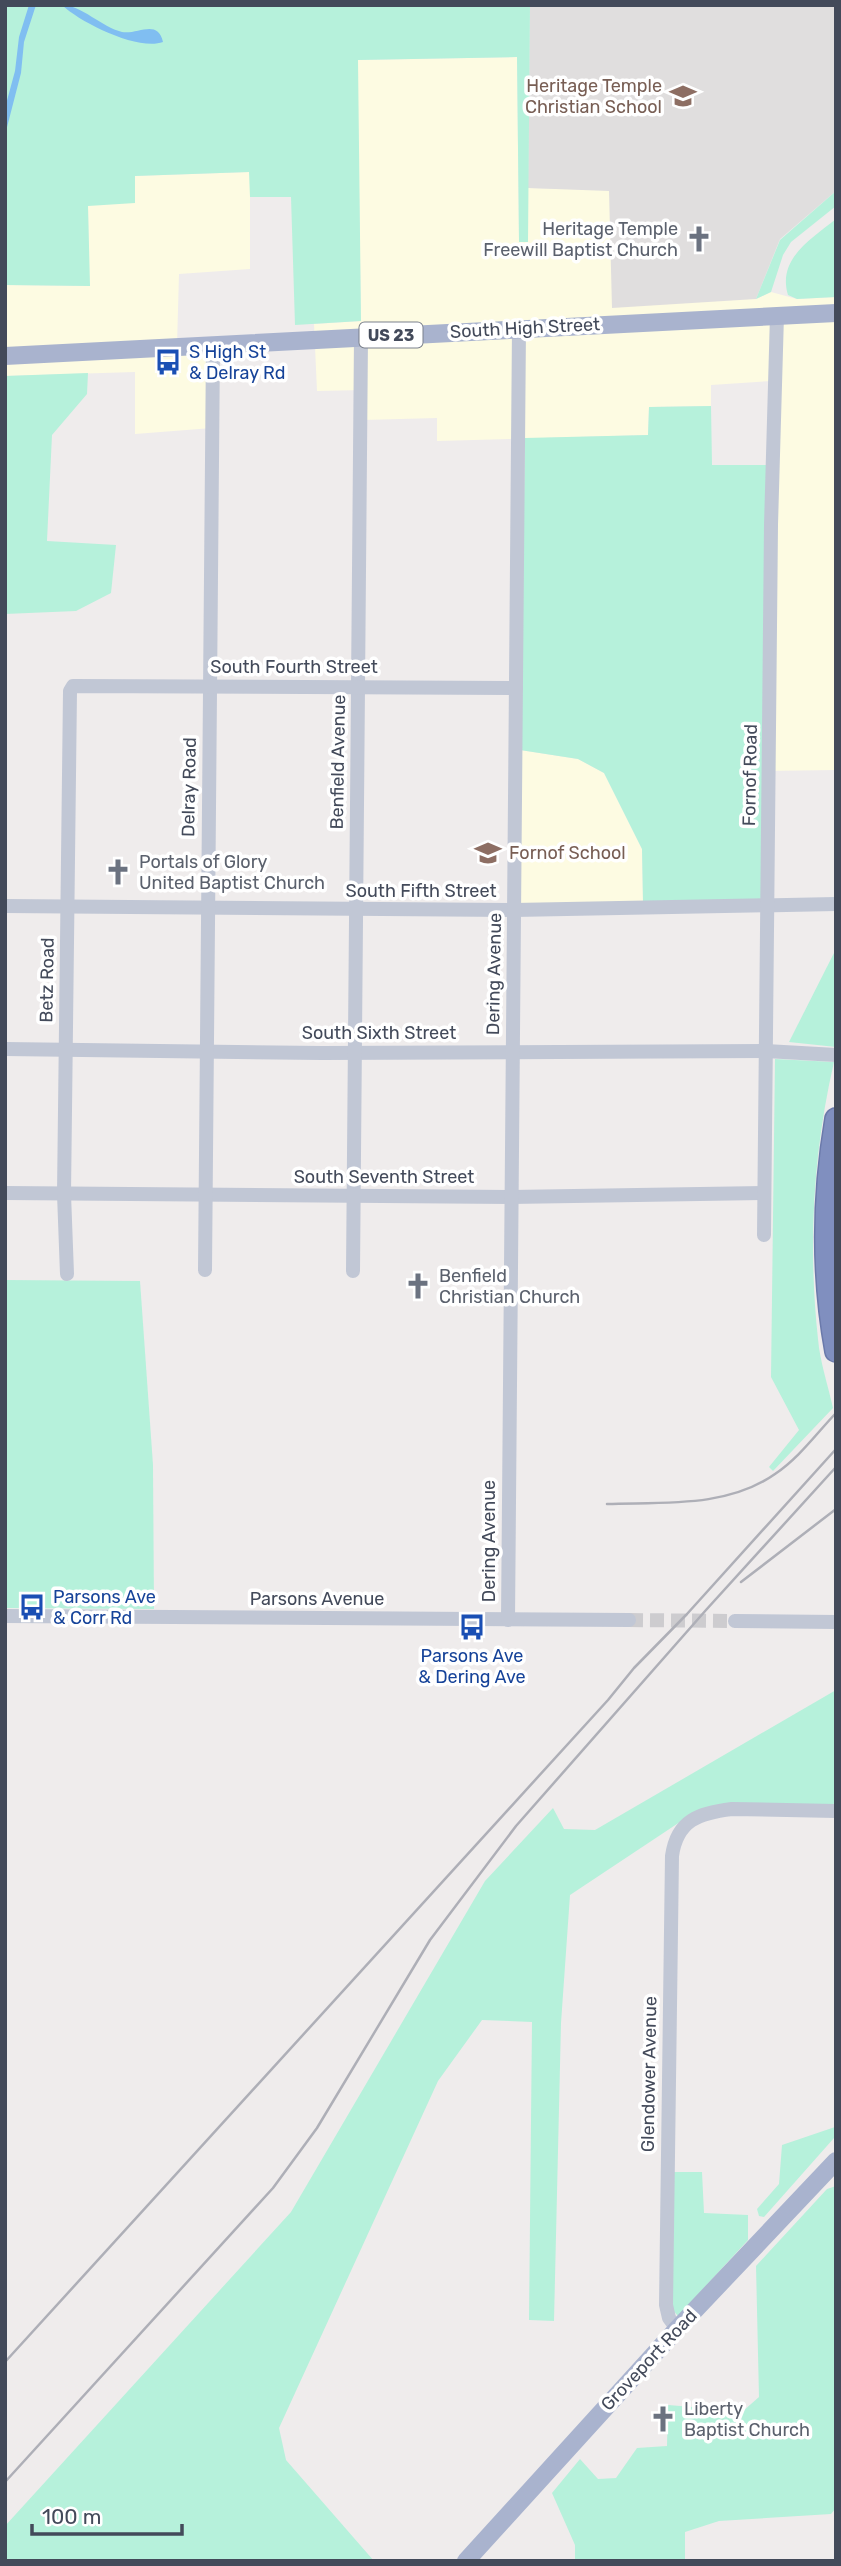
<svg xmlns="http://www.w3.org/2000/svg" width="841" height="2566" font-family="Rubik,sans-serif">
<rect width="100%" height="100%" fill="#efecec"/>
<g fill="#fdfbe2">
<polygon points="517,57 519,242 528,241 528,188 610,190 756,299 771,292 797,299 836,297 836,770 764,771 771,381 711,385 711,406 649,407 648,435 437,441 437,418 363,420 363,390 317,391 314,324 361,321 357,60"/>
<polygon points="250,172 250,269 179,274 177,345 213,344 212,428 135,434 135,372 5,376 5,285 89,286 88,205 134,176"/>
<polygon points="520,750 578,759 604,773 642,849 643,902 520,904"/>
</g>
<polygon fill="#e0dede" points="530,5 836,5 836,191 780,239 756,299 612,308 609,191 528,188"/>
<g fill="#b6f1db">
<polygon points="5,5 530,5 528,242 519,242 517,57 358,60 361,321 295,325 291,197 250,197 249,172 135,176 135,203 88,206 90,286 5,285"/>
<polygon points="836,191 836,206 791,242 783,255 771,292 756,299 780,240"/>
<path d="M 836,219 L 836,297 L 797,299 L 788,295 C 777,259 811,239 836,219 Z"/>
<polygon points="88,373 87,394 52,435 47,541 116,545 111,593 76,611 5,614 5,376"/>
<polygon points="711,406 712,465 768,465 763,901 643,902 642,849 604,773 578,759 520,750 525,438 648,435 649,407"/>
<polygon points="836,949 836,1047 789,1042"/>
<path d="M 775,1059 L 834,1062 C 813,1152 808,1247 818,1339 C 820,1362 828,1385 833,1408 L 773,1471 L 769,1467 L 799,1430 L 771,1377 Z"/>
<polygon points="5,1280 140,1281 153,1465 154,1609 5,1608"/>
<polygon points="836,1690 836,1801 831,1807 698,1810 570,1895 561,2023 554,2321 529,2320 532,2022 482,2020 438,2081 279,2428 286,2460 374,2561 5,2561 5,2526 291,2212 485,1881 553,1808 564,1829 595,1830"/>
<polygon points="835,2127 834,2138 764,2217 759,2216 757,2209 779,2184 782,2145"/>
<polygon points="673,2172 702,2172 704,2213 748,2215 748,2240 678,2316 671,2308"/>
<polygon points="836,2186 836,2508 831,2514 719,2521 685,2532 685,2561 575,2561 575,2545 552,2493 580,2459 598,2479 616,2478 637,2448 667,2446 668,2405 743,2411 759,2397 756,2266 827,2189"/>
</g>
<g fill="#80bef1">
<polygon points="29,5 36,5 24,42 21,73 5,135 5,108 15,71 19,37"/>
<path d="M 62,5 C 81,5 102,27 122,32 C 137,35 158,18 163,42 C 138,51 81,23 62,5 Z"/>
</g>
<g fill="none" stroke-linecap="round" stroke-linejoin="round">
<polyline stroke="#cdcccf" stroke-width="14" stroke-dasharray="14 7" stroke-linecap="butt" points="629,1620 735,1621"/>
<g stroke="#6b7aab" stroke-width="24">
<path id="highway" d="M 836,1119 C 823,1196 822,1274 836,1351"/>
</g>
<g stroke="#c1c7d5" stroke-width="14">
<polyline points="5,906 514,910 836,904"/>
<polyline points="5,1049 322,1053 766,1051 836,1055"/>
<polyline points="5,1193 511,1197 763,1193"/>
<polyline points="764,1235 771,525 777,315"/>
<polyline points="205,1270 213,345"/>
<polyline points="353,1271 361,337"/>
<polyline points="67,1274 64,1194 70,691 73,686 516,688"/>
<polyline points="5,1616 629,1620"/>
<polyline points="508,1620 519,328"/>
<polyline points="735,1621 836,1622"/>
<path d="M 677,2329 L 669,2318 L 666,2305 L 672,1856 C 677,1820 699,1813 732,1809 L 836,1811"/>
</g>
<g stroke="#a9b3ce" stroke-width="18">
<polyline points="5,356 836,313"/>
<polyline points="466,2561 677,2329 836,2161"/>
</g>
<use href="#highway" stroke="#808fbf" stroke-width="21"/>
<g stroke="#aeafb7" stroke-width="2.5">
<path d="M 607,1504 C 663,1502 727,1508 775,1474 C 799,1458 816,1434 836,1413"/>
<polyline points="741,1582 836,1509"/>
<polyline points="5,2362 608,1700 634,1668 687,1614 836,1449"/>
<polyline points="5,2482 273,2188 317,2128 430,1940 516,1826 706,1610 836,1467"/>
</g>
</g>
<defs>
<g id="school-bare" transform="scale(2.1)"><path d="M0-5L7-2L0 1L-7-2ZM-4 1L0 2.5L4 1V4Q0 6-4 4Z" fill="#8d6e63" stroke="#fff" stroke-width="2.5" paint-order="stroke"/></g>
<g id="church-bare" transform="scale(2.1)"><path d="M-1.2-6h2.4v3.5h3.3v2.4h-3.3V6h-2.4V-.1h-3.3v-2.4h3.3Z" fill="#6b7280" stroke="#fff" stroke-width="2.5" paint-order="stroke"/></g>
<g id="bus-bare" transform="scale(2.1)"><path d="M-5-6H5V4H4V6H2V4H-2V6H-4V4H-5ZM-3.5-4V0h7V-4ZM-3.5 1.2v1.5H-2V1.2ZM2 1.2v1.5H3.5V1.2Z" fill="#1a4fb4" stroke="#fff" stroke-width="2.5" paint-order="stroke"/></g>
</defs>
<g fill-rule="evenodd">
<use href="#school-bare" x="683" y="96"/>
<use href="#church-bare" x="699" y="239"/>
<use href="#bus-bare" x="168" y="362"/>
<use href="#school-bare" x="488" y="853"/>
<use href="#church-bare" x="118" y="872"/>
<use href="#church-bare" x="418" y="1286"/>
<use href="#bus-bare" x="32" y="1607"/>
<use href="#bus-bare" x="472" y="1627"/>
<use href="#church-bare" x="663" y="2419"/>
</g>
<g text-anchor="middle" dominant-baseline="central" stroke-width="7" stroke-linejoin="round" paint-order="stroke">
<rect fill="#fff" stroke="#7b808c" stroke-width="2" x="359.5" y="322.5" width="63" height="25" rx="5"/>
<g font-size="16" font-weight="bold" fill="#434a5a">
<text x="391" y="335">US 23</text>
</g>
<g font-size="18" fill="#785e54" stroke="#fff" text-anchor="end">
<text x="662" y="86">Heritage Temple<tspan x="662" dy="21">Christian School</tspan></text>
<text x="509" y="853" text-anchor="start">Fornof School</text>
</g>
<g font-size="18" fill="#5b616d" stroke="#fff" text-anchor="start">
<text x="678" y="229" text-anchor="end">Heritage Temple<tspan x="678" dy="21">Freewill Baptist Church</tspan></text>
<text x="139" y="862">Portals of Glory<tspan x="139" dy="21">United Baptist Church</tspan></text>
<text x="439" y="1276">Benfield<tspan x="439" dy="21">Christian Church</tspan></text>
<text x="684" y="2409">Liberty<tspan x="684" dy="21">Baptist Church</tspan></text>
</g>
<g font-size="18" fill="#434a5a" stroke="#fff">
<text transform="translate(525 328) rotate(-3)">South High Street</text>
<text x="294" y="667">South Fourth Street</text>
<text transform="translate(338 762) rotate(-89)">Benfield Avenue</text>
<text transform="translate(750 775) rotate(-89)">Fornof Road</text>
<text transform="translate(189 787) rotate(-89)">Delray Road</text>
<text x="421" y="891">South Fifth Street</text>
<text transform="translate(494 974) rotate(-89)">Dering Avenue</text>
<text transform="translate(47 980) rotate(-89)">Betz Road</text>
<text x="379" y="1033">South Sixth Street</text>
<text x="384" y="1177">South Seventh Street</text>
<text transform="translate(489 1541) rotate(-90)">Dering Avenue</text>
<text x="317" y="1599">Parsons Avenue</text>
<text transform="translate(649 2074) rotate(-89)">Glendower Avenue</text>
<text transform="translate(649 2360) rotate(-47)">Groveport Road</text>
</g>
<g font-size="18" fill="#164399" stroke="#fff" text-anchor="start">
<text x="189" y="352">S High St<tspan x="189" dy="21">&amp; Delray Rd</tspan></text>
<text x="53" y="1597">Parsons Ave<tspan x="53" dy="21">&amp; Corr Rd</tspan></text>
<text x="472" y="1656" text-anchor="middle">Parsons Ave<tspan x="472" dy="21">&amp; Dering Ave</tspan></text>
</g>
</g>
<rect width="841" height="2566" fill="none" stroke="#434a5a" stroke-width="14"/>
<path d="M32 2524v10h150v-10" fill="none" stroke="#434a5a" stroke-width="3.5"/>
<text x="42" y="2524" font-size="21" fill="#434a5a" stroke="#ffffff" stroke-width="5" paint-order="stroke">100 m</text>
</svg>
